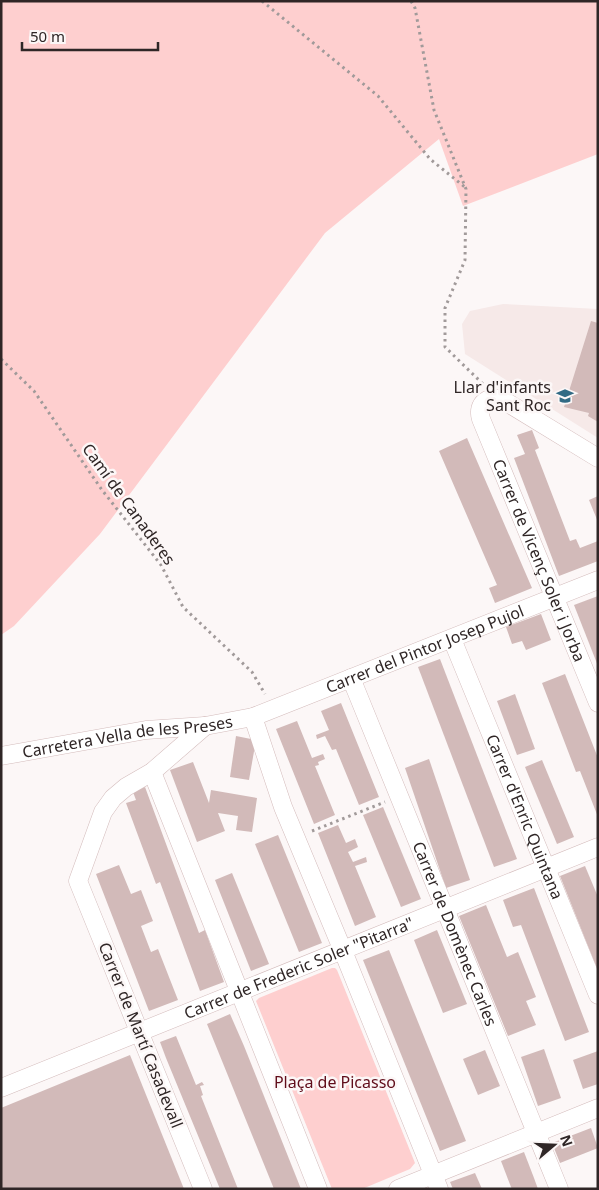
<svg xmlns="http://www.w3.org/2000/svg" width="599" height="1190" font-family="'Noto Sans',sans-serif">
<rect width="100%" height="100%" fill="#fcf7f7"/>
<polygon fill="#f6e9e8" points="503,304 598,309 598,438 465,354 462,324 470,311"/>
<g fill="#fecfcf">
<polygon points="1,1 598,1 598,154 463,206 439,139 325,233 100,534 14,626 1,635"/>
<polygon points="332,968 335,968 337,970 415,1163 410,1169 362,1189 332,1189 256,1001 259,998"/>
</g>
<g fill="#d2bab9">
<polygon points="591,321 598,323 598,422 588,416 589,413 564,407"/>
<polygon points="532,430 539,448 535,450 570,541 576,539 580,548 598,541 598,561 559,576 514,458 525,454 517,435"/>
<polygon points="467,438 532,588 495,603 489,588 497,585 439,451"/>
<polygon points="598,496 598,522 589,500"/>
<polygon points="598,596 598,666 574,605"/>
<polygon points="541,614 551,640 526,650 522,641 512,644 506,627"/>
<polygon points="440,659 517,859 494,867 418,667"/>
<polygon points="565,674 598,758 598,817 580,771 576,772 542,683"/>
<polygon points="515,694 535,749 517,755 497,701"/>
<polygon points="341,703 379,797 359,805 336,749 332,750 325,736 317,739 316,735 329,730 321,711"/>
<polygon points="297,721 312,758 323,754 325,759 318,762 319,765 315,766 335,815 314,824 276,729"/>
<polygon points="236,736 256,740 249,780 230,777"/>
<polygon points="429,759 470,880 446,888 405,768"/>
<polygon points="542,760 574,837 557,844 525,767"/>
<polygon points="193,762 209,803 211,790 257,798 252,832 236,830 238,816 218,813 225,831 197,842 170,770"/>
<polygon points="145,787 199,933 205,930 224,982 200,991 160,882 156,884 126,803 136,800 133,792"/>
<polygon points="383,807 421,899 401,907 363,815"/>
<polygon points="338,825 346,843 355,839 358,847 348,852 353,862 366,857 367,862 355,866 376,917 355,926 318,833"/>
<polygon points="278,835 322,943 299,952 255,844"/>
<polygon points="119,865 131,894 141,890 153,921 141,926 151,952 158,949 178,1000 149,1011 96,874"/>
<polygon points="585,866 598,897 598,971 560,876"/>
<polygon points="232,873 269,964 251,971 215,880"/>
<polygon points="534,888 589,1032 565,1041 521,925 513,927 503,900"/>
<polygon points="486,905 507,957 518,952 536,997 526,1001 536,1025 508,1036 459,916"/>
<polygon points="437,930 467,1004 443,1013 414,940"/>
<polygon points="389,950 466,1141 440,1151 363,960"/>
<polygon points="230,1014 244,1046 301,1189 274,1189 207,1024"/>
<polygon points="176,1036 196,1085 202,1082 204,1085 200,1086 203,1095 201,1096 238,1189 220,1189 166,1058 160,1042"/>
<polygon points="544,1049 561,1098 538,1106 521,1057"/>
<polygon points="485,1050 500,1086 478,1095 463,1059"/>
<polygon points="598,1051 598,1084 583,1089 573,1060"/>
<polygon points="130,1055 184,1189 1,1189 1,1108"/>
<polygon points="591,1128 598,1148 560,1163 552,1143"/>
<polygon points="524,1152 534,1178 538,1189 512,1189 511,1187 501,1161"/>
<polygon points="475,1173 482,1189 453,1189 450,1182"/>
</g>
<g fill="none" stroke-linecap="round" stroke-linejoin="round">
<g stroke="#d4bcbc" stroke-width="19">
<g id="minor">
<path id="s1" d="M 598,458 L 503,400 C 489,395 476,403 481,419 L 598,703"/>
<path id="s2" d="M 452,639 L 598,995"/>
<path id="s3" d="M 351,678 L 559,1189"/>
<polyline points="253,717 283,807 343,951 439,1189"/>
<path id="s4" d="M 1,756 L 146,730 L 205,726 L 253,717 L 598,580"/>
<polyline points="152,772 318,1189"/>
<path id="s5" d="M 1,1088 L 598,847"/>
<polyline points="203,1189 78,881 103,812 113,798 126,787 152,772 205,726"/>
<polyline points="398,1189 598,1108"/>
</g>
</g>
<g stroke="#a19a9a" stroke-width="3" stroke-dasharray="2.5 4" stroke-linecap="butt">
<polyline points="262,1 378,96 430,159 466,188"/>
<polyline points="411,1 415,8 434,110 466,189 465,260 445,308 445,347 484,385"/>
<polyline points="1,359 34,391 102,490 161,565 183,607 252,672 265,694"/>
<polyline points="312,831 385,802"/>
</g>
<use href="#minor" stroke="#fff" stroke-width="18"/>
</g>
<defs>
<g id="school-bare" transform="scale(1.35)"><path d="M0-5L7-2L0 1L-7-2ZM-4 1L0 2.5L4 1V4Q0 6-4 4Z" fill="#316a84" stroke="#fcf7f7" stroke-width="2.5" paint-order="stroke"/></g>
</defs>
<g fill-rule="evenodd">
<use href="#school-bare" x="565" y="396"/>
</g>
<g text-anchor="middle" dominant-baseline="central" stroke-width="5" stroke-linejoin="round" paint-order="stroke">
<g font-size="16" fill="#2f2626" stroke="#fcf7f7" text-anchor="end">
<text x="551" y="387">Llar d'infants<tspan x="551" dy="18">Sant Roc</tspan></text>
</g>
<g font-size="16" fill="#2f2626" stroke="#fcf7f7">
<text transform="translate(129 504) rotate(54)">Camí de Canaderes</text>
<text stroke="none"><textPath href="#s1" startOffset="302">Carrer de Vicenç Soler i Jorba</textPath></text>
<text stroke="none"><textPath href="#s4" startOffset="440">Carrer del Pintor Josep Pujol</textPath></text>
<text stroke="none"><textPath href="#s4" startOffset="128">Carretera Vella de les Preses</textPath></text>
<text stroke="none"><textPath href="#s2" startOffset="192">Carrer d'Enric Quintana</textPath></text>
<text stroke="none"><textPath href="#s3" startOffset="276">Carrer de Domènec Carles</textPath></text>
<text stroke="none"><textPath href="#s5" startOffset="321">Carrer de Frederic Soler "Pitarra"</textPath></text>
<text transform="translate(141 1035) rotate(68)">Carrer de Martí Casadevall</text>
</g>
<g font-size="16" fill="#600d1a" stroke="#fcf7f7">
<text x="335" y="1082">Plaça de Picasso</text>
</g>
</g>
<rect width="599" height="1190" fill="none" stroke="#2f2626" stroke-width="5"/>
<g transform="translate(554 1145) rotate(71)" stroke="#fcf7f7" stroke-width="4" paint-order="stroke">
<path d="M0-4L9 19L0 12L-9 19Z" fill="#2f2626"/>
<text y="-8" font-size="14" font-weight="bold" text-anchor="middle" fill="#2f2626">N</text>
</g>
<path d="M22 42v8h136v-8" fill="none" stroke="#2f2626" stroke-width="2.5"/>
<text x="30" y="42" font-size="15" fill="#2f2626" stroke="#fcf7f7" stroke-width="4" paint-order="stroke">50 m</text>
</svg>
